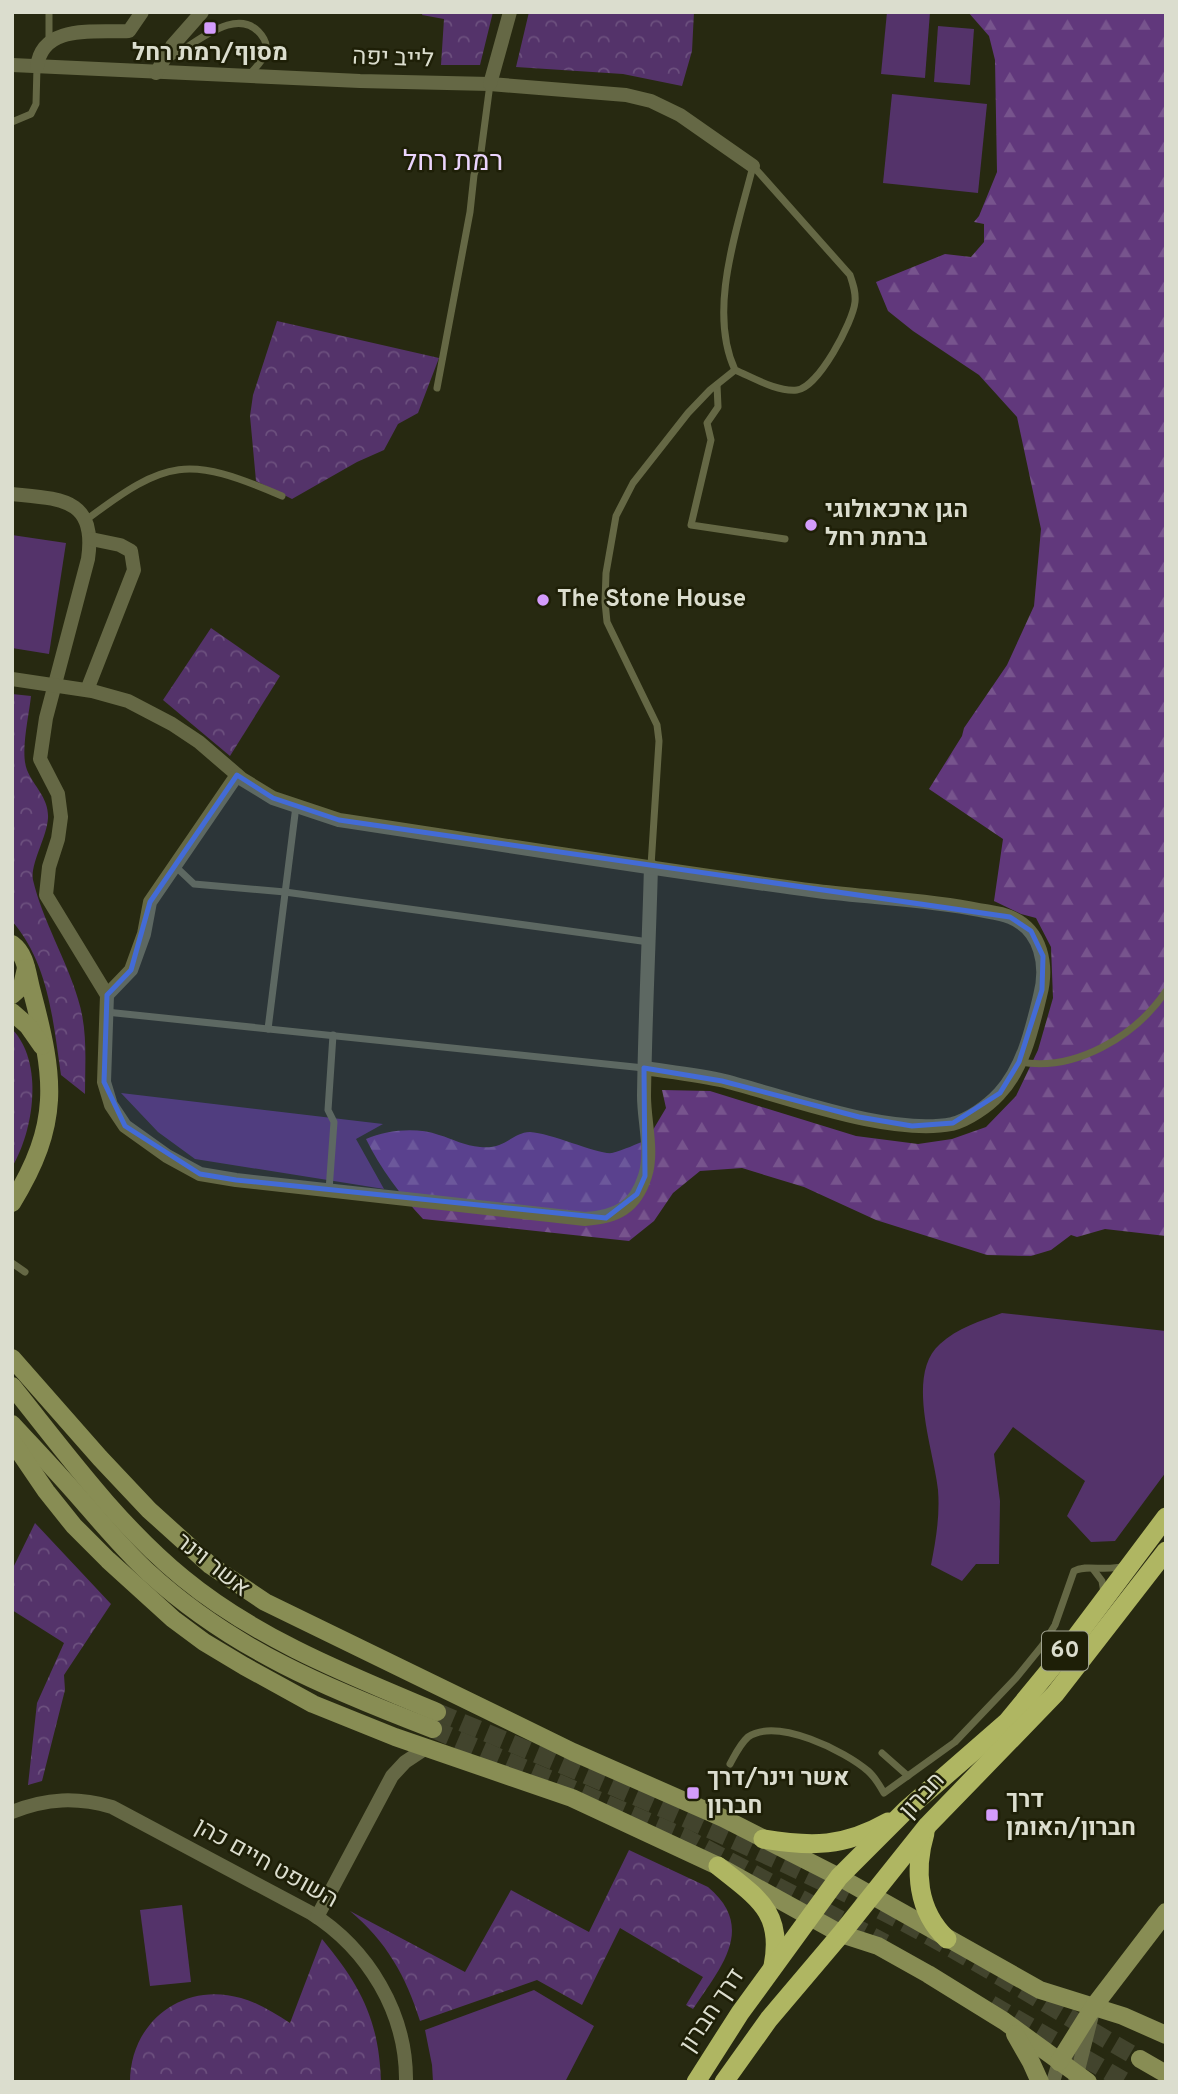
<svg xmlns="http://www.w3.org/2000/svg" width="1178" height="2094" font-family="Overpass,Heebo,sans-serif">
<defs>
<pattern id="forest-firs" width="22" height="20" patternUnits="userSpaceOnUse" patternTransform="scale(1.75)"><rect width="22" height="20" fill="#61387c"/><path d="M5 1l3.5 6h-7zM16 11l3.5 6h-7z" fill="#77548d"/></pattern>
<pattern id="park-crowns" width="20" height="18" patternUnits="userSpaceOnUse" patternTransform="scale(1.75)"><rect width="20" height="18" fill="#54336a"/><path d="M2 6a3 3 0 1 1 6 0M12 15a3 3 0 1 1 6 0" fill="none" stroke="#6c507e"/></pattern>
</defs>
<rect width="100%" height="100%" fill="#272911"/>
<g fill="#54336a">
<polygon points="887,12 930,12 925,78 881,74"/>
<polygon points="938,26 974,29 970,85 934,82"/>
<polygon points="892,94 987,104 978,193 883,183"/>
<polygon points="12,535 66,543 49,654 12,648"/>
<polygon points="121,1093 383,1124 356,1139 384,1189 195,1159 158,1132"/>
<path d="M 1002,1313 L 1166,1331 L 1166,1472 L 1115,1541 L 1091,1542 L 1067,1516 L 1085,1481 L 1013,1427 L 994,1454 L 1000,1501 L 999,1564 L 976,1564 L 962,1581 L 931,1565 C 936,1539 940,1516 938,1490 C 934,1450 905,1375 940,1344 C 957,1328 981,1321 1002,1313 Z"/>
<polygon points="182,1905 191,1982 150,1986 140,1910"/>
<polygon points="534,1990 594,2026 565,2082 433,2082 432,2065 425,2030"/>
</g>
<path fill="url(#forest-firs)" d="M 968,12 L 1166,12 L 1166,1236 L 1105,1229 L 1077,1237 L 1071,1235 L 1051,1250 L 1031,1256 L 987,1255 L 876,1220 L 804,1187 L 742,1168 L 700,1171 L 673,1193 L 654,1221 L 629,1241 L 423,1219 C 400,1194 381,1170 366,1139 C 388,1130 416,1127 439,1135 C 453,1139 465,1146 480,1147 C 505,1150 513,1132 530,1132 C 551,1133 599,1155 612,1153 C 624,1150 636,1144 647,1140 L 666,1108 L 662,1090 L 710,1091 L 856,1136 L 918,1144 L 952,1139 L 986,1127 L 1016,1096 L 1038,1050 L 1053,998 L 1051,947 L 1036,918 L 1021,914 L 994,901 L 1003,839 L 929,789 L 962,736 L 964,728 L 1007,665 L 1034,606 L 1041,529 L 1017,417 L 979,375 L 913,331 L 888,311 L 876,282 L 945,254 L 971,257 L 984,242 L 984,224 L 974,222 L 979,216 L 997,172 L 995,60 L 989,36 Z"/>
<g fill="url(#park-crowns)">
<polygon points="423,12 493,12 480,65 441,65 444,19 422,15"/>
<polygon points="529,12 694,12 692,51 682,86 623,74 516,67"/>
<polygon points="277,321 439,358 418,413 398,424 384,450 357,462 292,499 256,481 250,416 253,395"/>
<polygon points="211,628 280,676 230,756 163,700"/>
<path d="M 12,694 L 31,696 C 29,716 20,752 27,770 C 34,787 49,798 48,818 C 47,837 30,864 33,880 C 43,922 66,958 78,999 C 88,1030 85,1062 85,1094 L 61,1075 C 53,1021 49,964 12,921 Z"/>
<path d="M 12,1029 C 44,1062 34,1130 12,1167 Z"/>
<polygon points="35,1523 111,1604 64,1675 65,1690 42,1781 28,1785 37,1703 64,1643 12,1610 12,1570"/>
<path d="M 629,1850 L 708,1887 C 757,1928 720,1968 693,2009 L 686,2005 L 703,1977 L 620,1928 L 582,2005 L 537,1980 L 420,2021 C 406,1976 386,1941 350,1911 L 465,1972 L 511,1890 L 589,1932 Z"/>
<path d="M 322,1939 C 361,1986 379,2020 381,2082 L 130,2082 C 130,2022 183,1981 241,1998 C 259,2003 274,2013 290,2023 Z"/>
</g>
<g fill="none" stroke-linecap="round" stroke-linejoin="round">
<g stroke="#42442d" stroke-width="18" stroke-dasharray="18 9" stroke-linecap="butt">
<path d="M 437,1712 C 585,1774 734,1837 878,1909 C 967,1954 1053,2009 1140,2059"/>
<polyline points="433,1729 684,1837 885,1943"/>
<polyline points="991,2004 1126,2082"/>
</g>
<g stroke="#656845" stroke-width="7">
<polyline points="49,12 49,40"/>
<path d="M 167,60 C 195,44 241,0 264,39 C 272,53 257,66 248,76"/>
<polyline points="12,122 31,114 36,104 37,67"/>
<path d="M 753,166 L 850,275 C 853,284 856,292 855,302 C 853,322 818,388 797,390 C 777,392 754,378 735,370 C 707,310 738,227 753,166 Z"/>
<polyline points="717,385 718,407 707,423 711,440 691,525 785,539"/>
<polyline points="437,388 470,212 474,175 481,152 490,84"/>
<path d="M 86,520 C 167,459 187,455 282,496"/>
<polyline points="175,866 194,884 285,892 649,942"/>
<polyline points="651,866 659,741 657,725 607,622 605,602 606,573 616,516 633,483 688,413 710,390 735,370"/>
<polyline points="106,1012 644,1068"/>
<polyline points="268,1029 296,806"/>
<path d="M 1020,1062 C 1075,1072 1136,1036 1166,991"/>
<polyline points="329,1190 334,1122 328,1110 333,1035"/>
<polyline points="12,1263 25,1272"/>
<polyline points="1093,1569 1102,1581 1104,1593"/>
<polyline points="882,1753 908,1776"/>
<path d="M 730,1764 C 735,1755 740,1744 748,1737 C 777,1717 845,1751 868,1771 C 875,1777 880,1786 884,1793 L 955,1742 L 1016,1678 L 1042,1646 L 1055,1625 L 1074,1571 C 1086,1564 1106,1572 1124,1566"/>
</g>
<g stroke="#656845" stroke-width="14">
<polyline points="12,65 360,81 490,84 626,95 651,101 680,115 753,166"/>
<path d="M 37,67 C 42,23 96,33 129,31 L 142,12"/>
<polyline points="156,73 172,46 202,12"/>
<polyline points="490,84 510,12"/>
<path d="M 12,494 C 61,499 97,498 88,559 L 46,718 L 40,759 L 58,794 L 61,817 L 58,839 L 49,867 L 46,895 L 107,995 L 104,1082 L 111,1105 L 125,1126 L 167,1156 L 200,1174 L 236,1180 L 585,1219 C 616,1217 635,1208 645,1176 C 653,1151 644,1122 644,1096 C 645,1019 649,943 651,866"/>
<path d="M 12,679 L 92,691 L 128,701 L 172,724 L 199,742 L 242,779 L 273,798 L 339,820 C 498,844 657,870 817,891 C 871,898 926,899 979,910 C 989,912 1001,913 1010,917 C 1042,930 1048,966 1040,996 C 1032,1029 1023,1069 999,1094 C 988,1106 968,1120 952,1124 C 890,1136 787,1097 725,1081 C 699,1075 671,1072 644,1068"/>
<polyline points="87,690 134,570 131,551 120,545 91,539"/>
<polyline points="107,995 131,970 144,934 150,902 237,775"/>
<path d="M 12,1812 C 47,1798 77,1797 112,1807 L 311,1913 C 368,1949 407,2013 406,2082"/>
<polyline points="317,1917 392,1776 405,1762 426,1748"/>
<polyline points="1053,2082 1059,2062"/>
<polyline points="1075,2082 1092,2015"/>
</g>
<g stroke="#888d54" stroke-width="18">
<path d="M 12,944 C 27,955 27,975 32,992 C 55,1079 61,1123 12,1203"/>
<polyline points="12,995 22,986 26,968"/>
<polyline points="12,1012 28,1026 42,1046"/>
<polyline points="12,1358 100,1458 149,1510 210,1565 265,1602 573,1752 723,1818 839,1877 1040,1990 1123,2016 1166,2035"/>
<path d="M 12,1386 C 65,1452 117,1524 183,1578 C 257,1639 349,1675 437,1712"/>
<path d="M 12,1424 C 36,1450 61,1476 84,1503 C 105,1527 126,1552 149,1573 C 233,1650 329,1689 433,1729"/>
<polyline points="12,1441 46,1491 74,1526 108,1560 173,1619 204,1642 244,1666 313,1704 395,1737 572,1798 718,1866 841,1934 878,1946 928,1974 1004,2021 1088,2082"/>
<polyline points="1015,2034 1031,2062 1040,2082"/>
<polyline points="1140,2059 1166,2074"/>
<polyline points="1059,2062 1094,2006 1166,1912"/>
</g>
<g stroke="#afb662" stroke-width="19">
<path d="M 925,1833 C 914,1870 917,1911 947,1939"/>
<path d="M 763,1839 C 812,1847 844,1847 888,1822"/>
<path d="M 718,1866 C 756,1897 784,1911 773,1966"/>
<polyline points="696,2082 740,2013 839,1877 906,1810 1007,1722 1067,1649 1166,1517"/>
<polyline points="724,2082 769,2019 841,1934 928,1825 1055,1694 1166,1551"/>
</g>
</g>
<path fill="#436bd6" fill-opacity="0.2" stroke="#436bd6" stroke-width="5" stroke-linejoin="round" d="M 237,775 L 273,798 L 339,820 L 1010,917 L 1031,931 L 1043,956 L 1042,990 L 1019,1062 L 1000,1093 L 953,1123 L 912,1126 L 859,1117 L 722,1081 L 644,1068 L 645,1176 L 637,1194 L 606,1218 L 236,1180 L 200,1174 L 125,1126 L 104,1082 L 107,995 L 131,970 L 150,902 Z"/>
<g fill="#d49cfc" stroke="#1e1f07" stroke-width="2.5">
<rect x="203" y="21" width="14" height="14" rx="3.5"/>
<circle cx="811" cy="525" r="7"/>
<circle cx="543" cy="600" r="7"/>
<rect x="686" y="1786" width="14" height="14" rx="3.5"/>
<rect x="985" y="1808" width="14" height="14" rx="3.5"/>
</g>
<g text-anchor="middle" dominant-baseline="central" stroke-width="5" stroke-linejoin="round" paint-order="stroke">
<rect fill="#1e1f07" stroke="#a2a492" stroke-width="2" x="1042" y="1631.5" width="46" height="39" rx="5"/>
<g font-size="23" font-weight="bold" fill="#dbddce">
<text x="1065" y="1651">60</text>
</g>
<g font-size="24" font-weight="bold" fill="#dbddce" stroke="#1e1f07" text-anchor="start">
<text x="210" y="54" text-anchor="middle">מסוף/רמת רחל</text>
<text x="825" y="511">הגן ארכאולוגי<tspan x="825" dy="28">ברמת רחל</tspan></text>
<text x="557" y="600">The Stone House</text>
<text x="707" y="1779">אשר וינר/דרך<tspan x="707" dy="28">חברון</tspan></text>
<text x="1006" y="1801">דרך<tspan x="1006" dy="28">חברון/האומן</tspan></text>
</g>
<g font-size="24" fill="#dbddce" stroke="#1e1f07">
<text transform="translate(393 59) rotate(2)">לייב יפה</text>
<text transform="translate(212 1566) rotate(38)">אשר וינר</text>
<text transform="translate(923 1796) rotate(-47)">חברון</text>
<text transform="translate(266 1864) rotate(29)">השופט חיים כהן</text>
<text transform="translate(713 2011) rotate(-56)">דרך חברון</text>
</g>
<g font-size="28" fill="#ebd4fd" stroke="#1e1f07">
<text x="453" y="163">רמת רחל</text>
</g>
</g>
<rect width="1178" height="2094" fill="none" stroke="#dbddce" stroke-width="28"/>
</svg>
